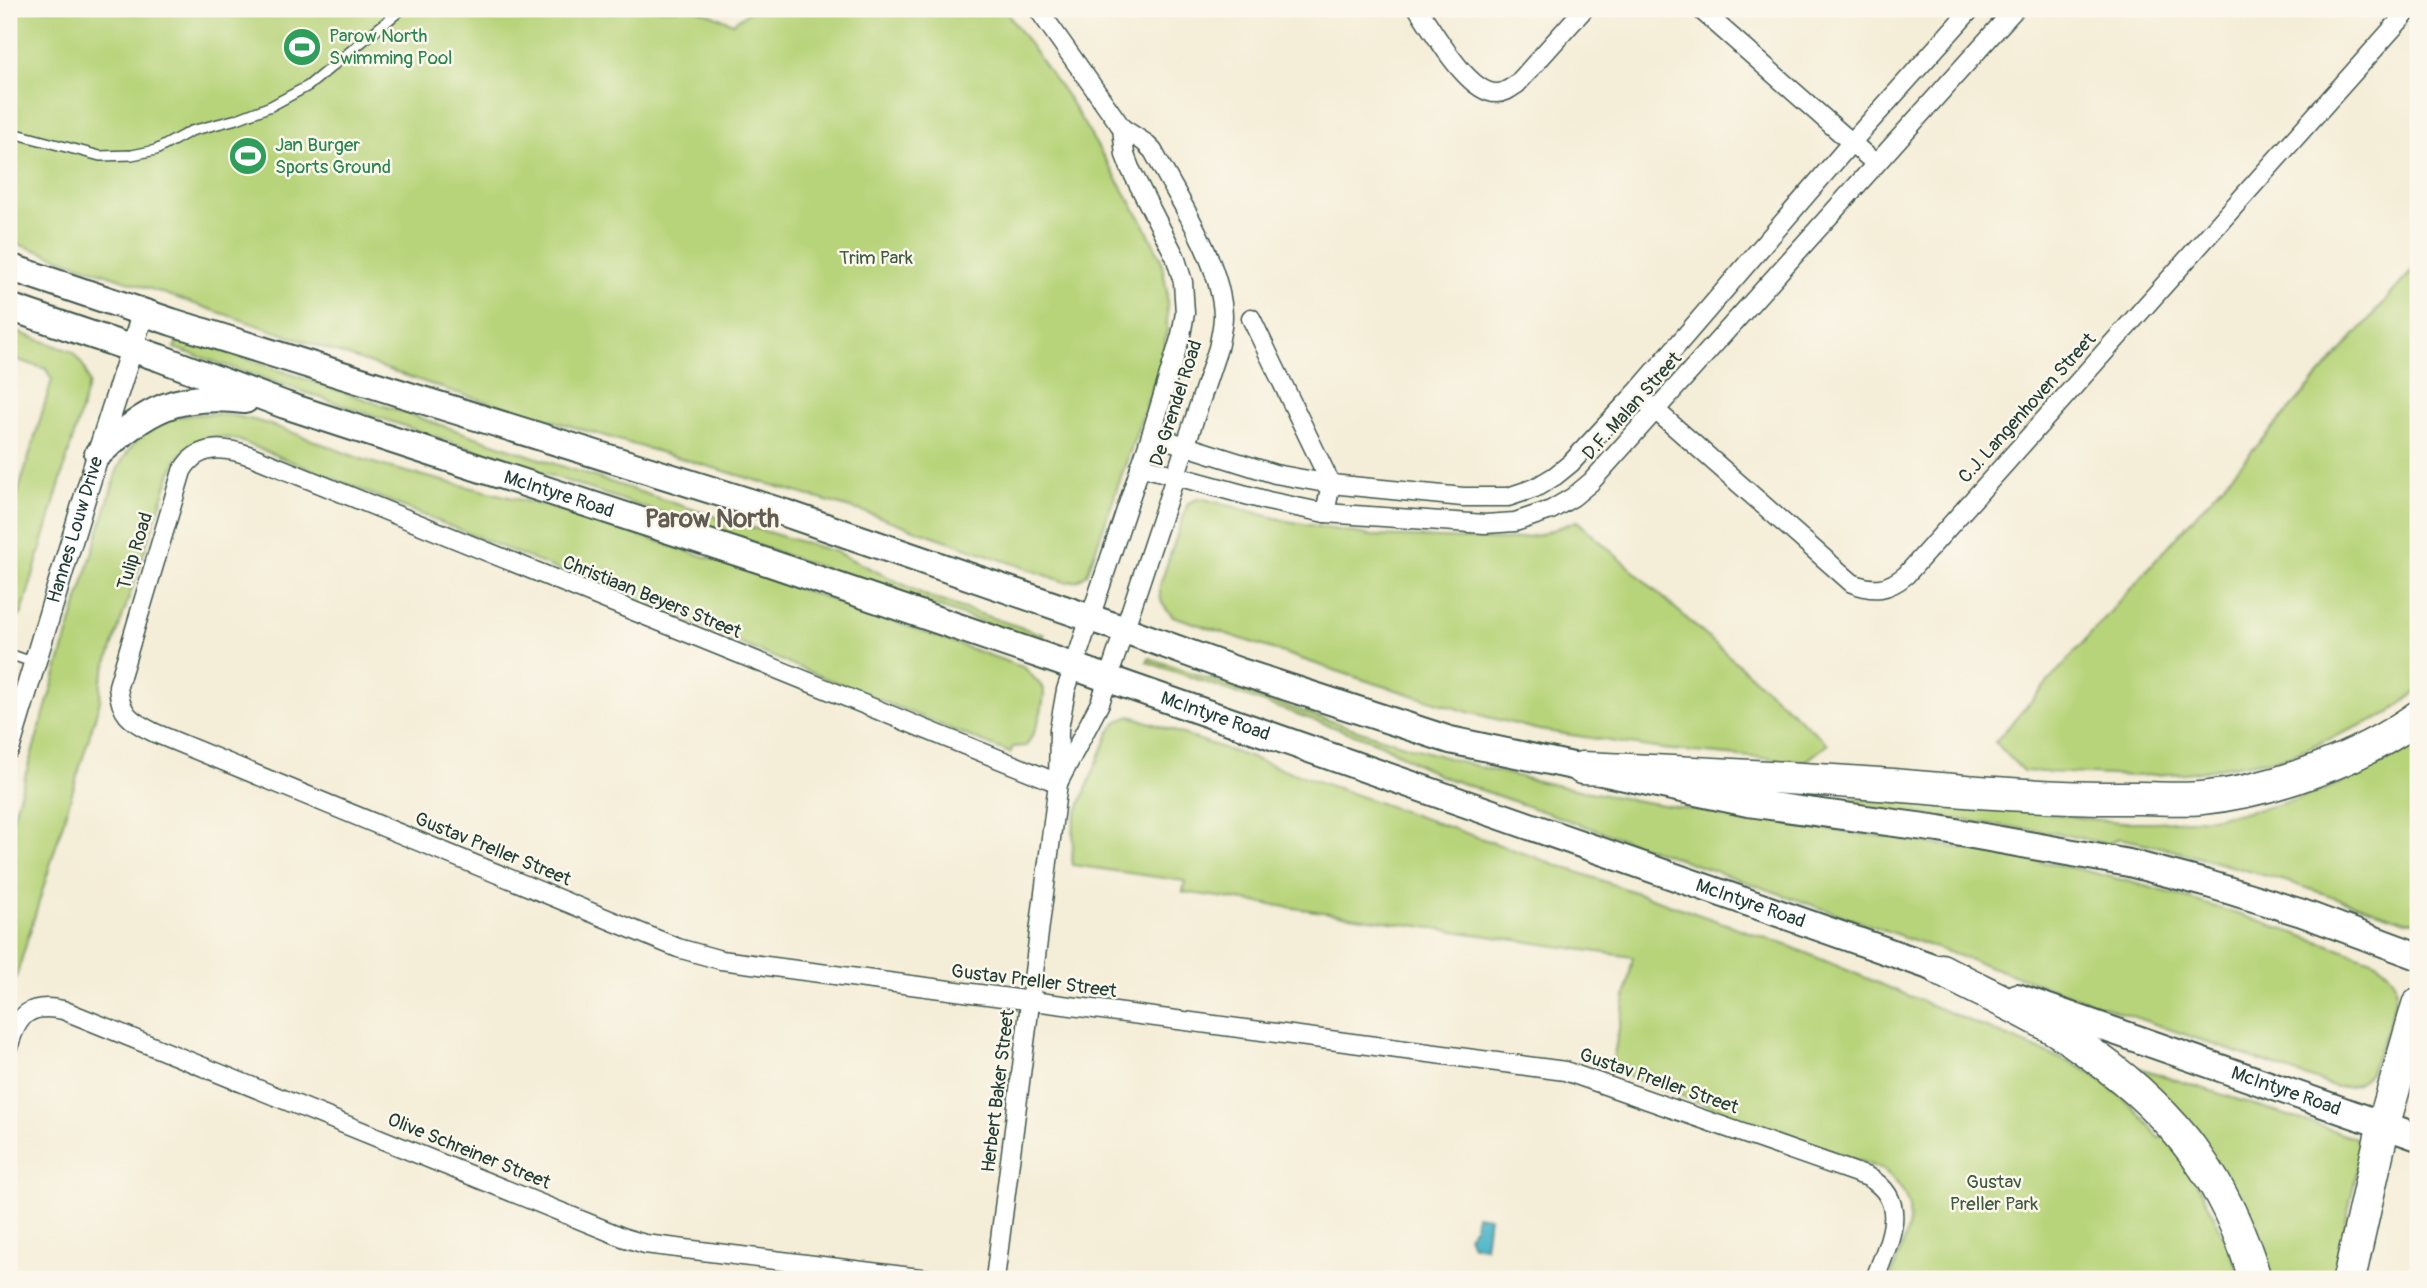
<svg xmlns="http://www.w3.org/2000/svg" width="2427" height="1288" font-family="Pangolin,sans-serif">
<rect width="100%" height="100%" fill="#fbf7ec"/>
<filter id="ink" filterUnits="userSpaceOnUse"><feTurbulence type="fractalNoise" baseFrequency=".0143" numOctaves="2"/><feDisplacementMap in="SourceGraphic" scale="14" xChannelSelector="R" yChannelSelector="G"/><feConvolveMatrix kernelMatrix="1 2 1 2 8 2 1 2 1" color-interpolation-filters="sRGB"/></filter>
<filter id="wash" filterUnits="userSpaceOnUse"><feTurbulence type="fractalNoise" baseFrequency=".00686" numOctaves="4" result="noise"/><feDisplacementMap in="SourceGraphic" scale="28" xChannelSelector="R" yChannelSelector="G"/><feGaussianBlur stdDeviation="1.57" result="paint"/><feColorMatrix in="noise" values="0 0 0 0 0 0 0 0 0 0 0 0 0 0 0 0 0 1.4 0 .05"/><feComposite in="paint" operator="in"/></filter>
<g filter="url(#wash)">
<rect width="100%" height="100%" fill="#f4edd7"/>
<g fill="#b8d47a" stroke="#6c8857" stroke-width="2">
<polygon points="9,9 696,9 733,23 753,9 1004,9 1069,99 1145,226 1161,259 1167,291 1167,331 1161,363 1087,574 1077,581 1065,582 871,514 451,391 9,241"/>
<polygon points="2418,264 2418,690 2390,713 2287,757 2186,773 2134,776 2023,771 1995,742"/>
<polygon points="9,289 89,316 88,320 9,293"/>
<polygon points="9,329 73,352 84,367 89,383 22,613 10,627 9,523 52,380 46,369 9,357"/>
<polygon points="177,342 196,343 211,347 555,464 722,519 836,552 929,597 1044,635 1042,642 174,348"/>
<path d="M 175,412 L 178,417 C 249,402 314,446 380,465 C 445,483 511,495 575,515 C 726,562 876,615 1025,668 L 1044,689 C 1044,708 1037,730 1026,746 L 1013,747 L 1010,753 L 238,440 C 206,431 181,444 170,475 L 101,681 L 100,701 L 11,994 L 9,1009 L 9,830 L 117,471 C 131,440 147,430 175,412 Z"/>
<path d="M 1200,498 L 1287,521 L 1372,536 L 1507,540 L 1539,535 L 1577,521 L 1828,744 L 1806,761 L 1784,760 L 1662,749 L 1539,730 L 1468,712 L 1367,681 L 1173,616 C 1162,606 1159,600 1160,585 L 1188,503 Z"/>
<path d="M 1149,658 C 1289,706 1428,760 1574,789 C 1734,821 1898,834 2058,865 C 2166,887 2271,925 2375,961 C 2383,967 2393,974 2395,985 C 2399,1002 2375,1071 2362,1081 C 2354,1087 2345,1087 2336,1087 L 1438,775 L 1381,744 L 1362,737 L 1147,662 Z"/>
<path d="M 1131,716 L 1789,946 L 2078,1066 C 2111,1084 2137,1108 2159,1138 L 2166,1136 C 2200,1183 2221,1225 2241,1279 L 1890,1279 C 1906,1233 1927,1207 1884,1170 L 1611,1070 L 1633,957 L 1183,892 L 1185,881 L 1072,865 L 1074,819 L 1109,733 L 1118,721 Z"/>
<path d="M 2418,743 L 2418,921 L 2406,921 L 2289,882 L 2157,846 L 2119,838 L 2108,844 L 2061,834 L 1840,803 L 1840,798 C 1895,802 1949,804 2004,808 C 2044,811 2085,821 2125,822 C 2235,824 2325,800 2418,743 Z"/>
<polygon points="2136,1067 2354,1137 2362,1148 2333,1279 2266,1279 2131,1074"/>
</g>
<polygon fill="#4ab4c8" stroke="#34787e" stroke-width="2" points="1476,1215 1489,1217 1485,1247 1472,1245 1468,1236 1475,1225"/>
</g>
<g filter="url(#ink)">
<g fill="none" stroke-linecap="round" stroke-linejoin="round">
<g stroke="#3f574c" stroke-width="12">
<g id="service">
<polyline points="9,132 100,156 132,155 156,150 191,131 237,119 271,106 308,86 402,9"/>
<polyline points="9,654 35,663"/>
</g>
</g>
<g stroke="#3f574c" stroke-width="21">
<g id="minor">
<path d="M 1038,9 L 1122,128 L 1144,142 L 1153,151 C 1177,196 1222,264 1223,316 C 1223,326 1220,338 1218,348 L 1100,703 L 1058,783"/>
<path d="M 1418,9 C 1433,30 1468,94 1497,93 C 1505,93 1511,88 1517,84 L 1584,9"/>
<polyline points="1700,9 1876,164"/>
<polyline points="1251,318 1331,484 1325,513"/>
<path d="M 1636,393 L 1852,583 C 1874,592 1888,590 1906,575 L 2410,9"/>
<polyline points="1151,435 1275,474 1331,484 1463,497 1508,497 1535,488 1555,476 1571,463 1636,393 1851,143 1971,9"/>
<polyline points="1140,466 1268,501 1325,513 1485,524 1515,522 1551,510 1573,497 1591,482 2015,9"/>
<path d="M 1058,783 L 251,456 C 225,447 198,443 182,471 L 118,686 C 120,714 130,721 155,733 L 678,948 L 721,960 L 1565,1071 L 1868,1177 C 1912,1202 1888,1242 1875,1279"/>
<path d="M 9,1045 C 18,1014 30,1003 63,1010 L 625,1238 L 645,1244 L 928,1279"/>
<polyline points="995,1279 1058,783 1059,729 1066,690 1151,435 1181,335 1185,313 1183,282 1175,256 1130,168 1125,155 1122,128"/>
</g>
</g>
<g stroke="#3f574c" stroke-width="24">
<g id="tertiary">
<path id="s1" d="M 9,748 L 98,454 L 143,313"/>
</g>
</g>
<g stroke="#3f574c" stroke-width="30">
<g id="primary">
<polyline points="9,267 172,322 785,513 1125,630 1238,671 1450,740 1748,803 1939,829 2129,863 2205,883 2302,913 2418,956"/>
<path id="s2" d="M 9,307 L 160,358 L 285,405 L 764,561 L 1052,659 L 1961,977"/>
<path d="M 98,454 C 148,409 176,392 245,400"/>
<path id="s3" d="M 2017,997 L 2418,1137"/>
</g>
</g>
<g stroke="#3f574c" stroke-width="35">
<g id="motorway">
<path d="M 1582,768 C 1681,772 1780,777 1879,784 C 1965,791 2052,799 2138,798 C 2159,798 2181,800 2202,798 C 2273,791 2360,759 2418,717"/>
<path d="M 1941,970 C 1979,990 2018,1007 2055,1029 C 2068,1037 2081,1047 2094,1056 C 2176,1115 2227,1182 2255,1279"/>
<polyline points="2349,1279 2384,1123 2418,1005"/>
</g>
</g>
<use href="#service" stroke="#fff" stroke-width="9"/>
<use href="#minor" stroke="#fff" stroke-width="18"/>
<use href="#tertiary" stroke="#fff" stroke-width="21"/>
<use href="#primary" stroke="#fff" stroke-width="26"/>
<use href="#motorway" stroke="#fff" stroke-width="32"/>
</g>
</g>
<defs>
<g id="stadium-disc" transform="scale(2.0125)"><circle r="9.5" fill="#2e9e5b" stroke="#fbf7ec"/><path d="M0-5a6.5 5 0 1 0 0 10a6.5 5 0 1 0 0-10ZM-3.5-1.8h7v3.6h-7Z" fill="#fff"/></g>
</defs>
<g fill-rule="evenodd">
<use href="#stadium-disc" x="302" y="47"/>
<use href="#stadium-disc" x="248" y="156"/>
</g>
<g text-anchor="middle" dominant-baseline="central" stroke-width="5" stroke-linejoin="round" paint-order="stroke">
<g font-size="19" fill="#27864d" stroke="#fbf7ec" text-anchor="start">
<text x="329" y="36">Parow North<tspan x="329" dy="22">Swimming Pool</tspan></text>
<text x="275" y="145">Jan Burger<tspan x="275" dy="22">Sports Ground</tspan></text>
</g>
<g font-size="19" fill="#3e5b42" stroke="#fbf7ec">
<text x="876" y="258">Trim Park</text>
<text x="1994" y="1182">Gustav<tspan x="1994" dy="22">Preller Park</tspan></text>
</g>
<g font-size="19" fill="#1f3d34" stroke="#fbf7ec">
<text transform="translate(1176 403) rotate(-72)">De Grendel Road</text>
<text transform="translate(1632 406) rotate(-48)">D.F. Malan Street</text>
<text transform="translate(2027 408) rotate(-48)">C.J. Langenhoven Street</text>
<text stroke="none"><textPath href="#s2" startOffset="581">McIntyre Road</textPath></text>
<text stroke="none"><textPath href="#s1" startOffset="228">Hannes Louw Drive</textPath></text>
<text transform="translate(135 551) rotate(-73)">Tulip Road</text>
<text transform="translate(652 597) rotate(22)">Christiaan Beyers Street</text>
<text stroke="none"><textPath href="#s2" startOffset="1274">McIntyre Road</textPath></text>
<text transform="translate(493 849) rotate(22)">Gustav Preller Street</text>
<text stroke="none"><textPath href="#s2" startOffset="1841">McIntyre Road</textPath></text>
<text transform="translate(1034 981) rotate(7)">Gustav Preller Street</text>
<text transform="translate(1659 1081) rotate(19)">Gustav Preller Street</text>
<text stroke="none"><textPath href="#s3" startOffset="285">McIntyre Road</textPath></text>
<text transform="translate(998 1091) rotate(-83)">Herbert Baker Street</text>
<text transform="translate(469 1151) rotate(22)">Olive Schreiner Street</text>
</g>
<g font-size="26" font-weight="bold" fill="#615b54" stroke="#fbf7ec">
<text x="712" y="519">Parow North</text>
</g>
</g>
<rect width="2427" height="1288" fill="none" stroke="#fbf7ec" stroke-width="35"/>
</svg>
